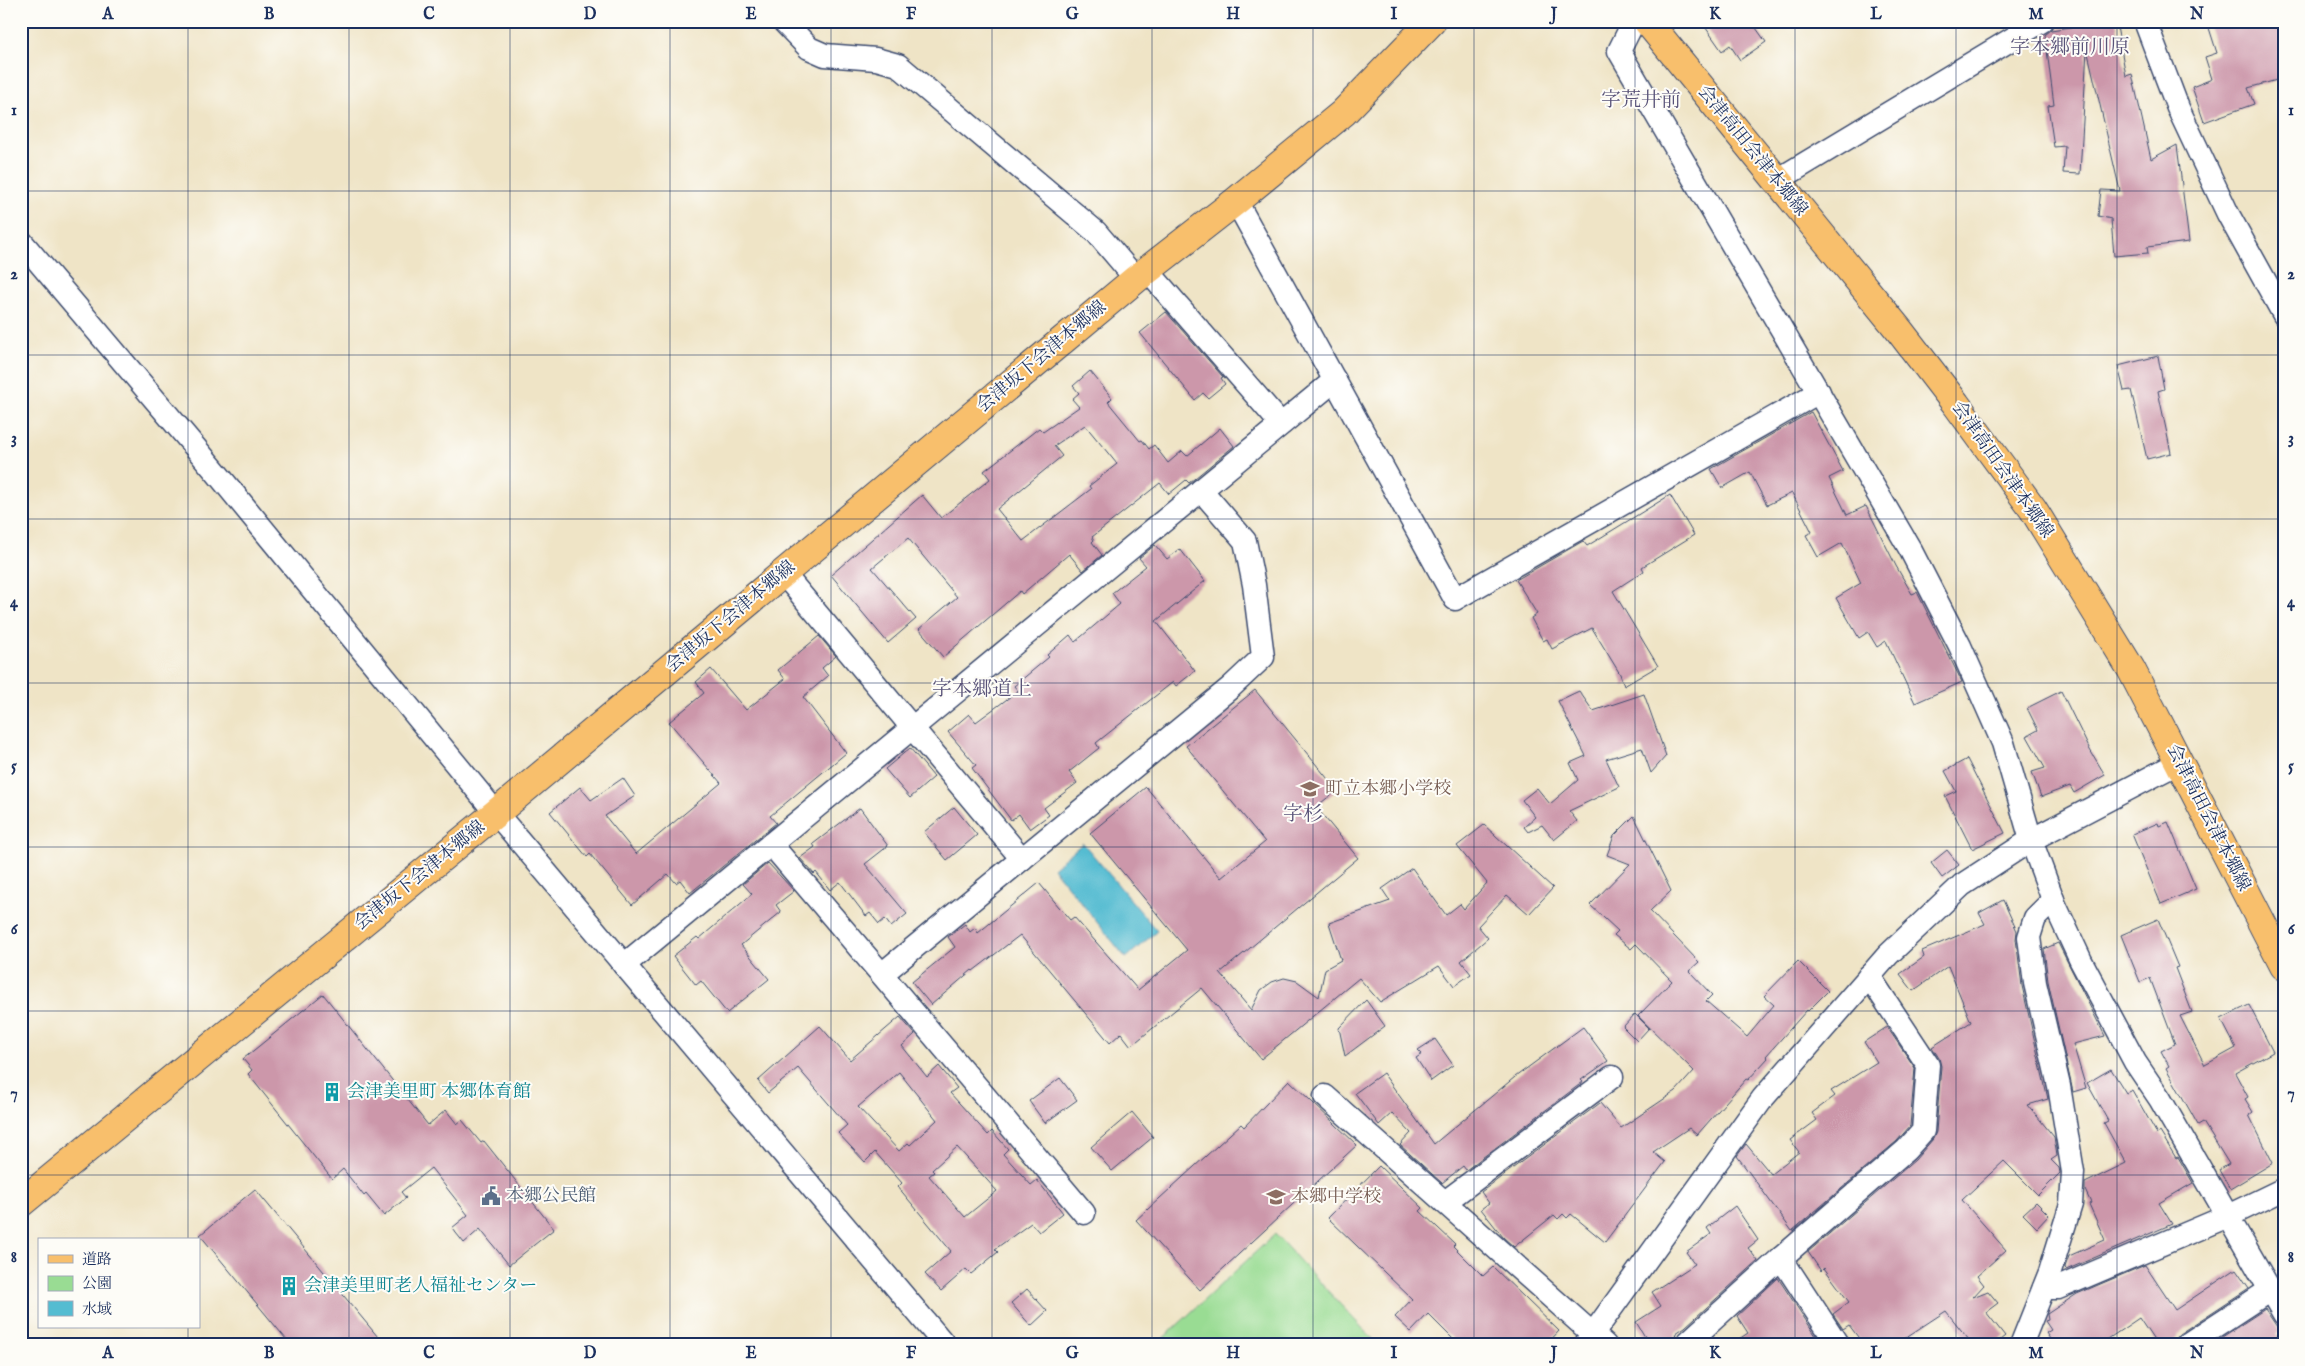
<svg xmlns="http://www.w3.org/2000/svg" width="2305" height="1366" font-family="'IM FELL English','Noto Serif JP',serif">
<rect width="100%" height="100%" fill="#fdfcf7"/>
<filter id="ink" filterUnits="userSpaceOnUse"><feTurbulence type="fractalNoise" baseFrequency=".02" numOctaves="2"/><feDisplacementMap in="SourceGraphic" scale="10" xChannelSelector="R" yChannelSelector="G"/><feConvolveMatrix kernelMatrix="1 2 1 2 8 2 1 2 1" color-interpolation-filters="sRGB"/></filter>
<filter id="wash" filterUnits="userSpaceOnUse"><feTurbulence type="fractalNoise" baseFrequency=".0096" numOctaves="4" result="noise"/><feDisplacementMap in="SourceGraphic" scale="20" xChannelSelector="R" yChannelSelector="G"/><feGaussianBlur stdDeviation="1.12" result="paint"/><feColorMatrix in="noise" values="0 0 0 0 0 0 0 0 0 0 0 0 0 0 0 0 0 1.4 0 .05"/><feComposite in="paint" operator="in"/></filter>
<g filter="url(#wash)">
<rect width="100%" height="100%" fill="#efe4c6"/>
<polygon fill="#99dc93" stroke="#5a8678" points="1275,1234 1378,1345 1156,1345"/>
<polygon fill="#54bcd1" stroke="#387698" points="1083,843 1157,931 1126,958 1053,868"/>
<g id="blocks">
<g fill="#cc97aa" fill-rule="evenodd">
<polygon points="1701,21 1751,21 1766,42 1740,60 1730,45 1722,51"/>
<polygon points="2076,21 2116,21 2126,76 2132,74 2151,159 2177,145 2189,242 2147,247 2148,253 2114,256 2111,219 2098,216 2101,190 2120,191 2087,49 2080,174 2063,173 2065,146 2054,147 2048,106 2054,105 2045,35 2051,30 2077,26"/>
<polygon points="2227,21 2284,21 2284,78 2248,88 2254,104 2204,122 2192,87 2212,79 2205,57 2217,53 2209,28"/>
<polygon points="1166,312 1223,377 1221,378 1225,384 1208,398 1203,393 1195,400 1140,333"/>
<polygon points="2158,356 2164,389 2158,391 2171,453 2147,459 2131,390 2124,391 2118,366"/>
<path d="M 1090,371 L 1112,398 L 1108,402 L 1140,441 L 1142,440 L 1149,449 L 1154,445 L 1168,463 L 1182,451 L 1187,456 L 1220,428 L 1234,446 L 1189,483 L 1186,480 L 1169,494 L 1160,483 L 1092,537 L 1094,540 L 1092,542 L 1102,555 L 1083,571 L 1069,554 L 1022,594 L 1020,591 L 943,657 L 919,629 L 957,597 L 908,538 L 872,568 L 916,619 L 888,643 L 831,575 L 922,495 L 941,518 L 990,479 L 984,471 L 1039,428 L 1043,432 L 1079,407 L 1072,399 L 1079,393 L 1073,386 ZM 1085,425 L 1117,464 L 1089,486 L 1091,489 L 1023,541 L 997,509 L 1062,456 L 1054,446 Z"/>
<polygon points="1811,412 1843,471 1829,478 1847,515 1866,506 1896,566 1912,594 1917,592 1962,682 1915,703 1886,641 1877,647 1868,632 1859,638 1836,598 1861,583 1842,543 1818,557 1806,535 1812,532 1792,493 1767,505 1750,472 1722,488 1711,469"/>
<polygon points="1670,495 1694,535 1642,567 1644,571 1613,591 1658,666 1624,686 1620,674 1592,628 1552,649 1547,639 1543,641 1531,618 1537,614 1516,580 1583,541 1587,546"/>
<polygon points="1155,545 1167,559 1180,549 1205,581 1156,621 1195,671 1176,686 1173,682 1096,743 1099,748 1069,772 1077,783 1044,808 1049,815 1030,829 1019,814 1011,820 972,768 976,765 948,732 969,714 976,722 1018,691 1014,686 1049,657 1047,655 1070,635 1075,642 1120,604 1112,593 1146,566 1139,558"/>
<polygon points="819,636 836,656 822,668 828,676 803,697 846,753 770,816 776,823 690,893 680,880 676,883 668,874 632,905 590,854 587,857 550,812 580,787 591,800 623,778 635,796 605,816 636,854 721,783 669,722 704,693 696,682 711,669 746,710 785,679 778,670"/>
<polygon points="1255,690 1337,790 1316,807 1358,858 1220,973 1251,1010 1261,990 1272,982 1284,978 1297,981 1319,997 1325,969 1341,960 1329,923 1390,901 1382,889 1412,868 1446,915 1460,904 1464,909 1487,883 1457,846 1484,825 1553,888 1529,914 1507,895 1478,926 1488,938 1461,961 1471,974 1454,986 1439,966 1380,1002 1359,978 1261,1059 1202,988 1131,1046 1121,1033 1110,1043 1020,935 973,971 972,970 931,1005 912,982 955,947 948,937 965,924 970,932 975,928 978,933 1039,883 1070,920 1074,917 1138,990 1187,950 1090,833 1146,787 1221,878 1265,842 1186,746"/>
<polygon points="1579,691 1593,711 1644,694 1666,756 1651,773 1642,748 1606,759 1619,787 1569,811 1577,821 1554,840 1542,825 1528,832 1524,827 1535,817 1522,800 1537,788 1550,804 1578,780 1570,763 1586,756 1558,701"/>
<polygon points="2061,691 2090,750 2105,775 2074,793 2070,786 2041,797 2032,772 2045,768 2027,736 2038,730 2027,708"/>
<polygon points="910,748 934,777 910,798 885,769"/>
<polygon points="1967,759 2005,833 1972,849 1945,796 1956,791 1945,771"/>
<polygon points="954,807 977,835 947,860 924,832"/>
<polygon points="860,808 888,846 865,864 907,914 891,927 885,919 879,924 870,913 866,916 840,882 830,890 816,872 814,874 800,858 815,847 813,844"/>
<polygon points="1634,816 1671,891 1650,911 1699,962 1689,971 1712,995 1706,1001 1747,1037 1774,1005 1764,996 1798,961 1828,991 1808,1011 1807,1010 1766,1056 1768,1058 1748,1080 1746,1079 1697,1135 1689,1128 1653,1152 1665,1162 1605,1242 1571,1214 1567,1218 1563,1214 1558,1219 1554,1215 1514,1247 1503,1237 1481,1209 1489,1203 1481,1192 1600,1103 1621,1128 1676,1091 1694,1071 1638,1016 1672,981 1636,944 1631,949 1614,935 1618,931 1590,905 1630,864 1607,855 1614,836"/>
<polygon points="2168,822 2196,889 2161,904 2132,834 2158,823 2159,826"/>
<polygon points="1947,850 1959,865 1942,878 1931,863"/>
<polygon points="768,863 794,891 776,905 781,912 741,945 769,979 727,1013 701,981 696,985 673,956 697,937 699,939 752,894 743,884"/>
<polygon points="2003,900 2017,931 2016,939 2022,986 2048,1099 2028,1105 2054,1137 2057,1156 2051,1160 2059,1168 2060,1173 2038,1195 2004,1161 1962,1200 2006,1250 1977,1276 1984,1285 1973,1297 1988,1291 1998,1303 1986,1312 2005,1336 1994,1345 1973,1345 1946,1311 1894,1345 1864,1345 1849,1325 1843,1329 1833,1314 1849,1302 1824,1268 1821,1271 1808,1252 1915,1160 1933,1139 1936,1132 1941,1066 1939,1058 1932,1047 1971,1022 1948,966 1913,991 1900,974 1924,957 1922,951 1985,924 1979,913"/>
<polygon points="2158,919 2178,967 2175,968 2192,1012 2180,1016 2205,1065 2236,1048 2221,1019 2249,1005 2273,1052 2235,1073 2248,1097 2245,1099 2253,1112 2249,1115 2273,1163 2230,1189 2219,1170 2229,1164 2203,1122 2198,1125 2166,1068 2169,1066 2161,1051 2175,1044 2150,978 2140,982 2121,935"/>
<polygon points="2058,943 2105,1036 2073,1044 2086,1088 2073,1092 2048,981 2044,949"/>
<polygon points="323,994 428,1125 446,1110 457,1124 462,1120 481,1143 484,1141 554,1229 509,1265 480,1229 464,1243 452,1228 468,1215 431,1168 401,1192 406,1198 384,1216 366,1194 364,1196 343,1169 332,1179 248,1074 252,1070 243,1059"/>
<polygon points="1366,1000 1385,1026 1345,1056 1339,1028"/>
<polygon points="1635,1014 1649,1028 1637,1041 1623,1027"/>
<path d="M 900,1017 L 915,1034 L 902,1046 L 927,1077 L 939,1066 L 957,1088 L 950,1093 L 988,1135 L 992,1131 L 1008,1149 L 1003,1154 L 1031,1185 L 1037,1180 L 1063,1213 L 1039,1232 L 1031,1223 L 995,1249 L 998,1252 L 971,1274 L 966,1269 L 941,1291 L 925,1274 L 951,1251 L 898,1187 L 902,1183 L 875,1152 L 865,1162 L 838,1133 L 847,1125 L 798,1068 L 768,1093 L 758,1081 L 820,1026 L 850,1060 ZM 899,1072 L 937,1120 L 910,1145 L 908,1143 L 899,1151 L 858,1107 ZM 957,1147 L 997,1191 L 965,1217 L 929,1176 L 934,1172 L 932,1170 Z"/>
<polygon points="1583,1027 1608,1061 1581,1080 1583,1082 1466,1170 1463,1166 1442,1183 1400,1145 1411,1133 1392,1113 1379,1125 1355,1093 1383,1073 1434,1144 1515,1077"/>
<polygon points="1887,1027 1915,1068 1910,1126 1897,1141 1792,1231 1737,1156 1746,1144 1771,1174 1799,1152 1790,1140 1817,1120 1812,1113 1835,1096 1831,1091 1877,1062 1864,1042"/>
<polygon points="1435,1039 1453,1065 1431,1081 1416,1058 1422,1054 1418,1050"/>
<polygon points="2111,1069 2126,1093 2132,1090 2157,1134 2160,1132 2176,1158 2178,1157 2193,1183 2159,1203 2172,1224 2066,1270 2065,1267 2069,1256 2105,1240 2089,1204 2091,1203 2085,1190 2085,1183 2126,1163 2104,1123 2108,1121 2087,1083"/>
<polygon points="1060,1078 1077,1100 1045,1123 1029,1101"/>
<polygon points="1289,1080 1357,1145 1200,1290 1136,1220 1241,1124 1244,1127"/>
<polygon points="1132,1112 1153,1137 1112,1171 1091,1147"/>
<polygon points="1379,1166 1423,1208 1420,1211 1455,1244 1453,1246 1483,1276 1493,1267 1559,1331 1546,1345 1459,1345 1428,1314 1411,1332 1395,1317 1412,1299 1328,1218"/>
<polygon points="255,1189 378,1337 368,1345 291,1345 200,1235"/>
<polygon points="2036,1202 2049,1215 2037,1228 2023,1214"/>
<polygon points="1735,1206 1758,1240 1748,1248 1758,1261 1685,1327 1676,1333 1672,1345 1650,1345 1636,1322 1661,1306 1652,1292 1695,1264 1686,1252 1711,1234 1707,1228"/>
<polygon points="2145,1265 2175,1310 2236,1269 2249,1288 2179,1334 2170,1345 2157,1345 2139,1318 2099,1345 2054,1345 2046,1333 2051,1330 2045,1321 2048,1320 2047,1314 2077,1294"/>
<polygon points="1778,1278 1822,1345 1730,1345 1748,1333 1737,1316"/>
<polygon points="1027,1289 1047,1311 1031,1326 1011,1303"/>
<polygon points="2265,1309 2281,1333 2277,1335 2283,1345 2210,1345"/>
</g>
</g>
</g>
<g filter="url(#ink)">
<use href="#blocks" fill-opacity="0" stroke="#3b4a6e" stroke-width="1"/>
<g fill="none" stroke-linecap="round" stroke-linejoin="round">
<g stroke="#3b4a6e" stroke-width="25">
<g id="minor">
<polyline points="783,21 809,48 825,55 876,59 898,65 1096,232 1136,279"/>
<polyline points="1634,21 1619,51 1910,549 1960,646 2003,743 2031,840 2055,905 2081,961 2135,1062 2160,1099 2284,1314"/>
<polyline points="2145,21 2178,108 2228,214 2284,315"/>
<polyline points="1776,181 2042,21"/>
<polyline points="1236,201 1455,599 1819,392"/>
<polyline points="21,241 216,472 496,813 945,1345"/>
<polyline points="1147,270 1281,424"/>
<polyline points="783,573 1022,859"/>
<polyline points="771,844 1084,1213"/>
<polyline points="624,965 1335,380"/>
<polyline points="882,974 1230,688 1263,657 1254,585 1245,541 1201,490"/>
<polyline points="1325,1096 1605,1345"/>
<polyline points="1445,1202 1612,1077"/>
<polyline points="1781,1258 1838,1345"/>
<polyline points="2044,1288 2058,1288 2228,1216 2284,1189"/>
<polyline points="1585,1345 1763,1098 1888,955 1962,885 2031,840 2180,762"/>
<polyline points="1685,1345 1781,1258 1906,1150 1923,1131 1928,1065 1869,976"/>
<polyline points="2021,1345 2050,1272 2071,1204 2073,1172 2059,1086 2035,983 2029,937 2035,918 2053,900"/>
<polyline points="2186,1345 2270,1290"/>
</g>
</g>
<g stroke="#3b4a6e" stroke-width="30">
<g id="major">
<polyline points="1647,21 1899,330 1956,404 2033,509 2131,669 2284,966"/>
<polyline points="21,1203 496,813 1136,279 1236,201 1343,113 1432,21"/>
</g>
</g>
<use href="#minor" stroke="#fff" stroke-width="22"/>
<use href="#major" stroke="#f8bf6c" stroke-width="28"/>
</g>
</g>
<path fill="none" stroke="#1b2f5e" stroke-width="1" stroke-opacity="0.55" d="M 188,21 L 188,1240M 349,21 L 349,1345M 510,21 L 510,1345M 670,21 L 670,1345M 831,21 L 831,1345M 992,21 L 992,1345M 1152,21 L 1152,1345M 1313,21 L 1313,1345M 1474,21 L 1474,1345M 1635,21 L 1635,1345M 1795,21 L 1795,1345M 1956,21 L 1956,1345M 2117,21 L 2117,1345M 21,191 L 2284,191M 21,355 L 2284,355M 21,519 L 2284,519M 21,683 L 2284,683M 21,847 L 2284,847M 21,1011 L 2284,1011M 21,1175 L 2284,1175M 188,1327 L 188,1345"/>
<defs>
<g id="school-bare" transform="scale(1.5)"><path d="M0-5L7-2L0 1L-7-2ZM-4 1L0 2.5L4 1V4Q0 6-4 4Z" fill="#8d6e63" stroke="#fdfcf7" stroke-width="2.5" paint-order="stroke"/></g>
<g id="building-bare" transform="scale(1.5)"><path d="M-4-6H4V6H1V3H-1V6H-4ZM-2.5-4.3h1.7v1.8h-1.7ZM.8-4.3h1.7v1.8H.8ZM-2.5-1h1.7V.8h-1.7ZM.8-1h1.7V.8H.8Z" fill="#0f9aa8" stroke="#fdfcf7" stroke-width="2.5" paint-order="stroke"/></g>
<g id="civic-bare" transform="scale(1.5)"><path d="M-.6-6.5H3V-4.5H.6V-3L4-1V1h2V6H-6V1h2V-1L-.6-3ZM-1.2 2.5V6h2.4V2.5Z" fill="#5c6f8a" stroke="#fdfcf7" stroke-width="2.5" paint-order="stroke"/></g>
</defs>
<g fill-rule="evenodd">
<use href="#school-bare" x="1310" y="789"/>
<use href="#building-bare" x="332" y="1092"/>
<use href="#civic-bare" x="491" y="1196"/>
<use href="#school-bare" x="1276" y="1197"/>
<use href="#building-bare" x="289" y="1286"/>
</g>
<g text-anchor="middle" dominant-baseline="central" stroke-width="4" stroke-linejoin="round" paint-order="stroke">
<g font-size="18" fill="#1b2f5e" stroke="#fdfcf7">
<text transform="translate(1752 151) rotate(51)">会津高田会津本郷線</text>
<text transform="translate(1042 357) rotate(-40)">会津坂下会津本郷線</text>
<text transform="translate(2002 470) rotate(55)">会津高田会津本郷線</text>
<text transform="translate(731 617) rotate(-40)">会津坂下会津本郷線</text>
<text transform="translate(2208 818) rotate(63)">会津高田会津本郷線</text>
<text transform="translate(420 876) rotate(-39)">会津坂下会津本郷線</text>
</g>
<g font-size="18" fill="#785e54" stroke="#fdfcf7" text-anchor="start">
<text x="1325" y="789">町立本郷小学校</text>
<text x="1291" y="1197">本郷中学校</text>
</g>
<g font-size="18" fill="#0d838f" stroke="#fdfcf7" text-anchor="start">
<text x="347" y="1092">会津美里町 本郷体育館</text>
<text x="304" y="1286">会津美里町老人福祉センター</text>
</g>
<g font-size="18" fill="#4e5e75" stroke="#fdfcf7" text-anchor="start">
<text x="506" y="1196">本郷公民館</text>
</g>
<g font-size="20" fill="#595379" stroke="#fdfcf7">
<text x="2070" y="47">字本郷前川原</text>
<text x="1641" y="100">字荒井前</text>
<text x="982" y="689">字本郷道上</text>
<text x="1303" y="814">字杉</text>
</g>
</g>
<rect width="2305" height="1366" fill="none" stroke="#fdfcf7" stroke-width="55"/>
<rect x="38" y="1238" width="162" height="90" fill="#fdfcf7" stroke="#a3aaba"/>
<rect x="48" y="1255" width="25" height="8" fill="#f8bf6c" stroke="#a3aaba"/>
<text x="82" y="1264" font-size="15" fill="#1b2f5e">道路</text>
<rect x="48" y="1276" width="25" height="15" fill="#99dc93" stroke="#a3aaba"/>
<text x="82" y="1288" font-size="15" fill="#1b2f5e">公園</text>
<rect x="48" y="1301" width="25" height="15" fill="#54bcd1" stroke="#a3aaba"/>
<text x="82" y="1314" font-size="15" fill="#1b2f5e">水域</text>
<rect x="28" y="28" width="2250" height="1310" fill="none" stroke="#1b2f5e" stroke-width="2"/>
<g font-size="16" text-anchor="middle" font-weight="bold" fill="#1b2f5e">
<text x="108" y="19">A</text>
<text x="269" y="19">B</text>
<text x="429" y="19">C</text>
<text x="590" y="19">D</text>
<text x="751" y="19">E</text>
<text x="911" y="19">F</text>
<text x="1072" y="19">G</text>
<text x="1233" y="19">H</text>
<text x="1394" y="19">I</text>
<text x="1554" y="19">J</text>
<text x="1715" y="19">K</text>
<text x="1876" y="19">L</text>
<text x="2036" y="19">M</text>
<text x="2197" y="19">N</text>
<text x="14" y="115">1</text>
<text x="2291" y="115">1</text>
<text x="14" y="279">2</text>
<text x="2291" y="279">2</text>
<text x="14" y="443">3</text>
<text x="2291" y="443">3</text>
<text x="14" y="607">4</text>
<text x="2291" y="607">4</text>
<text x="14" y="771">5</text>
<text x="2291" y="771">5</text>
<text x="14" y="934">6</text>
<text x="2291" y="934">6</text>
<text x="14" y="1098">7</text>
<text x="2291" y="1098">7</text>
<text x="14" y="1262">8</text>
<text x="2291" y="1262">8</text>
<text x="108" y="1358">A</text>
<text x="269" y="1358">B</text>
<text x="429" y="1358">C</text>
<text x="590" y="1358">D</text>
<text x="751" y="1358">E</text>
<text x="911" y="1358">F</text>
<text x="1072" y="1358">G</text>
<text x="1233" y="1358">H</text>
<text x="1394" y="1358">I</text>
<text x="1554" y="1358">J</text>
<text x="1715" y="1358">K</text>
<text x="1876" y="1358">L</text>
<text x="2036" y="1358">M</text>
<text x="2197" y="1358">N</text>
</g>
</svg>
